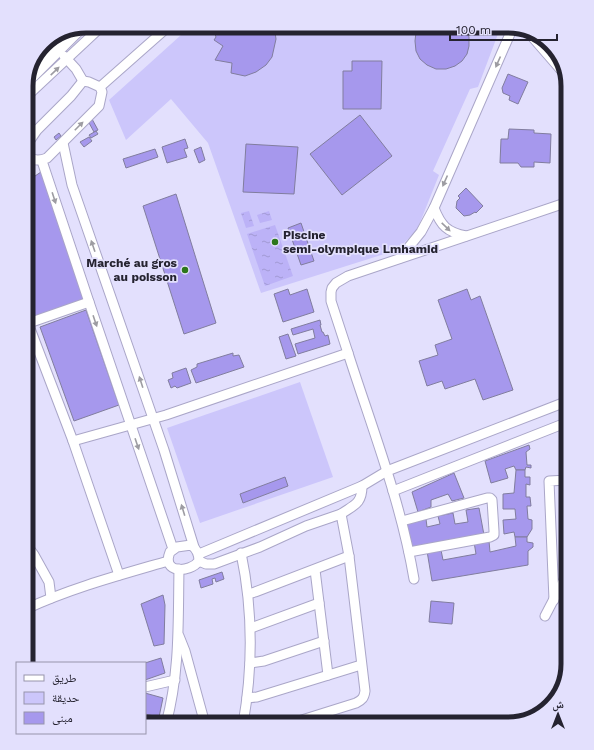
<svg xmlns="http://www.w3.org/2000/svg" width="594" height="750" font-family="'Work Sans','Noto Naskh Arabic',sans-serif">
<defs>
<pattern id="water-ripples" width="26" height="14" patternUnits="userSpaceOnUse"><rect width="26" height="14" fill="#bcb2f7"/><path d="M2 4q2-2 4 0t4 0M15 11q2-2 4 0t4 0" fill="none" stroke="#a199d4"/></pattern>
</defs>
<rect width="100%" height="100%" fill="#e3e0fd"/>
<g fill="#ccc6fb">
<polygon points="191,26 501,26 478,87 470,89 433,171 439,175 417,230 397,250 261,293 208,143 171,99 126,140 109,100"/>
<polygon points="300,382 333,477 200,523 167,428"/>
</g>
<g fill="url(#water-ripples)">
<polygon points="249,211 254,226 246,228 241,213"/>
<polygon points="269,211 272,220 260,223 257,215"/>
<polygon points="275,225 293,276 265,286 247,234"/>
</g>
<g fill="#a698ed" stroke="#817d9e">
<polygon points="219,26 265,26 265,33 275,32 276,39 272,57 266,65 256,72 245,76 231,73 232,63 215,60 223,46 214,40 216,37 215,34 217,32 218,32 220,30 218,28"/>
<polygon points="420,26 464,26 469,37 469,46 467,54 462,61 455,66 446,69 436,69 427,65 420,59 416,51 415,41 416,32"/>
<polygon points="352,61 382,61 381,109 343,109 343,71 352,71"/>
<polygon points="508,74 528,82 518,104 509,100 510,96 503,93 502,88"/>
<polygon points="360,115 392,156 342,195 310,154"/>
<polygon points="92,119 98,130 94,132 88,121"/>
<polygon points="509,129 534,130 534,133 551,134 550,163 534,162 534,167 521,167 518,163 500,163 501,139 508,139"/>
<polygon points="96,131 98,134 91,138 89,135"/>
<polygon points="59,133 61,136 56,140 54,137"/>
<polygon points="89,137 92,141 84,147 80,142"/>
<polygon points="185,139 188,148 184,149 187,157 167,163 162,147"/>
<polygon points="246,144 298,147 294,194 243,192"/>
<polygon points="201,147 205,160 199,163 194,150"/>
<polygon points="155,149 158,157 126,168 123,159"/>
<polygon points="41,172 84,300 35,317 26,291 26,182"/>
<polygon points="466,188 483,206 476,213 475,212 470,215 464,216 456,208 457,201 460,198 458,196"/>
<polygon points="176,194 216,323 184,334 143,206"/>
<polygon points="301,223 314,261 301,265 288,228"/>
<polygon points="288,289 290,295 307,289 314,312 283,322 274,294"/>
<polygon points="467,289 471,300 480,296 513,390 483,400 475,379 445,389 442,381 427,386 419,361 438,355 435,345 452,339 438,300"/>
<polygon points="86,310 119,405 74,421 40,327"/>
<polygon points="320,320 321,325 320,325 322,332 323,332 325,336 328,335 330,344 298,354 295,344 315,338 313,329 293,335 291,329"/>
<polygon points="288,334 296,356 286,359 279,337"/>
<polygon points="233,353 233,356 239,355 244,367 196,383 191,370 197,367 197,364"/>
<polygon points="186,368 191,383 177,388 175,386 171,388 168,380 173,378 172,373"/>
<polygon points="529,445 530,449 526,452 527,465 531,465 531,468 526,467 525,470 516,470 514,466 505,469 508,478 491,483 485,461"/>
<polygon points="516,470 525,470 525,477 530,477 530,485 526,484 526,497 530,497 531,506 527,506 528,519 532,520 532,529 527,537 515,537 514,532 504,534 503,520 516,519 515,509 503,509 503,494 514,493"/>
<polygon points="454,473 464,498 452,501 448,494 431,500 431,507 418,512 412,492"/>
<polygon points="285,477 288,486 243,503 240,494"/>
<polygon points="479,508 484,535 411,549 406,522 426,519 427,527 440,524 438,516 453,513 455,524 468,522 466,510"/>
<polygon points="515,537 527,537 527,542 533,543 533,547 528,551 528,565 432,581 427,551 441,550 443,560 476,554 474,542 489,541 490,552 516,546"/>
<polygon points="222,572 224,579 216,582 215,578 212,579 213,584 201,588 199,580"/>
<polygon points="26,582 33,594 26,597"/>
<polygon points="163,595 165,605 164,644 154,646 141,604"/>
<polygon points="431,601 454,603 452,624 429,622"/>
<polygon points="161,658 165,673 145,680 145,663"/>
<polygon points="145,693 163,698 159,717 145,714"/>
<polygon points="145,719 158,723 157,724 145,724"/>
</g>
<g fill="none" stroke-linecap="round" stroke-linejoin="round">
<g stroke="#aaa6c8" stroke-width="11">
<g id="street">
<polyline points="64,56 76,69 83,81"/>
<polyline points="100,87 169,26"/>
<polyline points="26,97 102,26"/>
<polyline points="63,143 72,185 80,208 164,450 194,547"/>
<polyline points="26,152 28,143 37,130 71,96 83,81"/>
<path d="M 26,153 L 27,157 C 34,161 40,161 47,158 L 99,106 L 102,92 L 100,87 L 89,82 L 83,81"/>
<polyline points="42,161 89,302 173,549"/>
<path d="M 434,208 C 441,226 447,232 466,236"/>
<polyline points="400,258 421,232 434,208 513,27"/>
<polyline points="26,318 73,441 119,575"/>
<polyline points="26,324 89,302"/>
<path d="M 348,353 C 372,428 401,502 414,579"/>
<polyline points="565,423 567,480"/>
<polyline points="73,441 166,415 348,353 331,301 331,292 332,288 336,283 348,276 568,202"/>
<polyline points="393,491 568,422"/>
<path d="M 341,514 C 354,505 362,504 362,486"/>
<polyline points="402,521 487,498 490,498 492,500 494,531 494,535 490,537 409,552"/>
<polyline points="26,544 34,555 49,582 51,598"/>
<path d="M 191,545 C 197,549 199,554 199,561 C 190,573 161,574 170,552 L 177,547 Z"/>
<path d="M 241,553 C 253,610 253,667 243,724"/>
<polyline points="199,554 362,486 387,471 568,401"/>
<path d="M 199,561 L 206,564 L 214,564 L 260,547 L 306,526 L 341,514 L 349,556 L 365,691 C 364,698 362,700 356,703 L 289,724"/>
<polyline points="315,570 328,675"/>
<polyline points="248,594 255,592 349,556"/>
<polyline points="554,600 549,481 568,480"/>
<path d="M 26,609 C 71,588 120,575 168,561"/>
<polyline points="545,616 568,572"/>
<polyline points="251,628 319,603"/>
<polyline points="179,636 185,651 205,724"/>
<polyline points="250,663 264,661 324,641"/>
<polyline points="145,687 175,680"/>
<polyline points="247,698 257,697 361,665"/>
<path d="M 166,724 C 180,672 178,622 179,569"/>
</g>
</g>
<g stroke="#aaa6c8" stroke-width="14">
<g id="secondary">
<polyline points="530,32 563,70"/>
<polyline points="45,43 48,40"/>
<polyline points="27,81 80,28"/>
</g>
</g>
<use href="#street" stroke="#fff" stroke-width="9"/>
<use href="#secondary" stroke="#fff" stroke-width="12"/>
</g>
<defs><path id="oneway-solid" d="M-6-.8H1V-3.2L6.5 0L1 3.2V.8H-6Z"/></defs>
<g fill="#9d9ca2">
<use href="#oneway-solid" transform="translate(498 62) rotate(114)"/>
<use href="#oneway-solid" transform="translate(55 71) rotate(-44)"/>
<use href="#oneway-solid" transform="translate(79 126) rotate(-45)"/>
<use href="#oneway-solid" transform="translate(445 181) rotate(114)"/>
<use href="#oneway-solid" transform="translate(54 198) rotate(72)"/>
<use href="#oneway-solid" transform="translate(446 227) rotate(44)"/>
<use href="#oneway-solid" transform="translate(93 246) rotate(-109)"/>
<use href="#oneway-solid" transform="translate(95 321) rotate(71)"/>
<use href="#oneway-solid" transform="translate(141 382) rotate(-108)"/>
<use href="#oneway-solid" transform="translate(137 444) rotate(71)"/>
<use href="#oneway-solid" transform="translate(183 510) rotate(-107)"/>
</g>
<g fill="#2c761c" stroke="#e3e0fd" stroke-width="1.5">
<circle cx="275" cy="242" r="4"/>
<circle cx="185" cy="270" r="4"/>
</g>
<g text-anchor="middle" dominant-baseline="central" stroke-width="3.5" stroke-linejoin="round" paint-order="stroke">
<g font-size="12" font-weight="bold" fill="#252330" stroke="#e3e0fd" text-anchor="start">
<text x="283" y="235">Piscine<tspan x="283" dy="14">semi-olympique Lmhamid</tspan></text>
<text x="177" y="263" text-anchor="end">Marché au gros<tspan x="177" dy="14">au poisson</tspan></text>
</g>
</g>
<path d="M0 0H594V750H0ZM86 33H508A53 53 0 0 1 561 86V664A53 53 0 0 1 508 717H86A53 53 0 0 1 33 664V86A53 53 0 0 1 86 33Z" fill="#e3e0fd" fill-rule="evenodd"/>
<path fill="none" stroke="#252330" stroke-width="5" d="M86 33H508A53 53 0 0 1 561 86V664A53 53 0 0 1 508 717H86A53 53 0 0 1 33 664V86A53 53 0 0 1 86 33Z"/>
<rect x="16" y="662" width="130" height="72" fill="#e3e0fd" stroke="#9794ab"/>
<rect x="24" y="675" width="20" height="6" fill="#ffffff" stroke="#9794ab"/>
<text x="52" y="682" font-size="12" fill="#252330">طريق</text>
<rect x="24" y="692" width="20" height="12" fill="#ccc6fb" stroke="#9794ab"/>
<text x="52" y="702" font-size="12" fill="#252330">حديقة</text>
<rect x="24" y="712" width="20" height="12" fill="#a698ed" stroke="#9794ab"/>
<text x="52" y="722" font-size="12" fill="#252330">مبنى</text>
<g transform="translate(558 714)" stroke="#e3e0fd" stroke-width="3" paint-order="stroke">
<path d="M0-3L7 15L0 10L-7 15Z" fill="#252330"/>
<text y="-6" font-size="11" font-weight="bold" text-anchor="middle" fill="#252330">ش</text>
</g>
<path d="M450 34v6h107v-6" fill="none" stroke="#252330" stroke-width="2"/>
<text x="456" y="34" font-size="12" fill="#252330" stroke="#e3e0fd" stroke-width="3" paint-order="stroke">100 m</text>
</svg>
